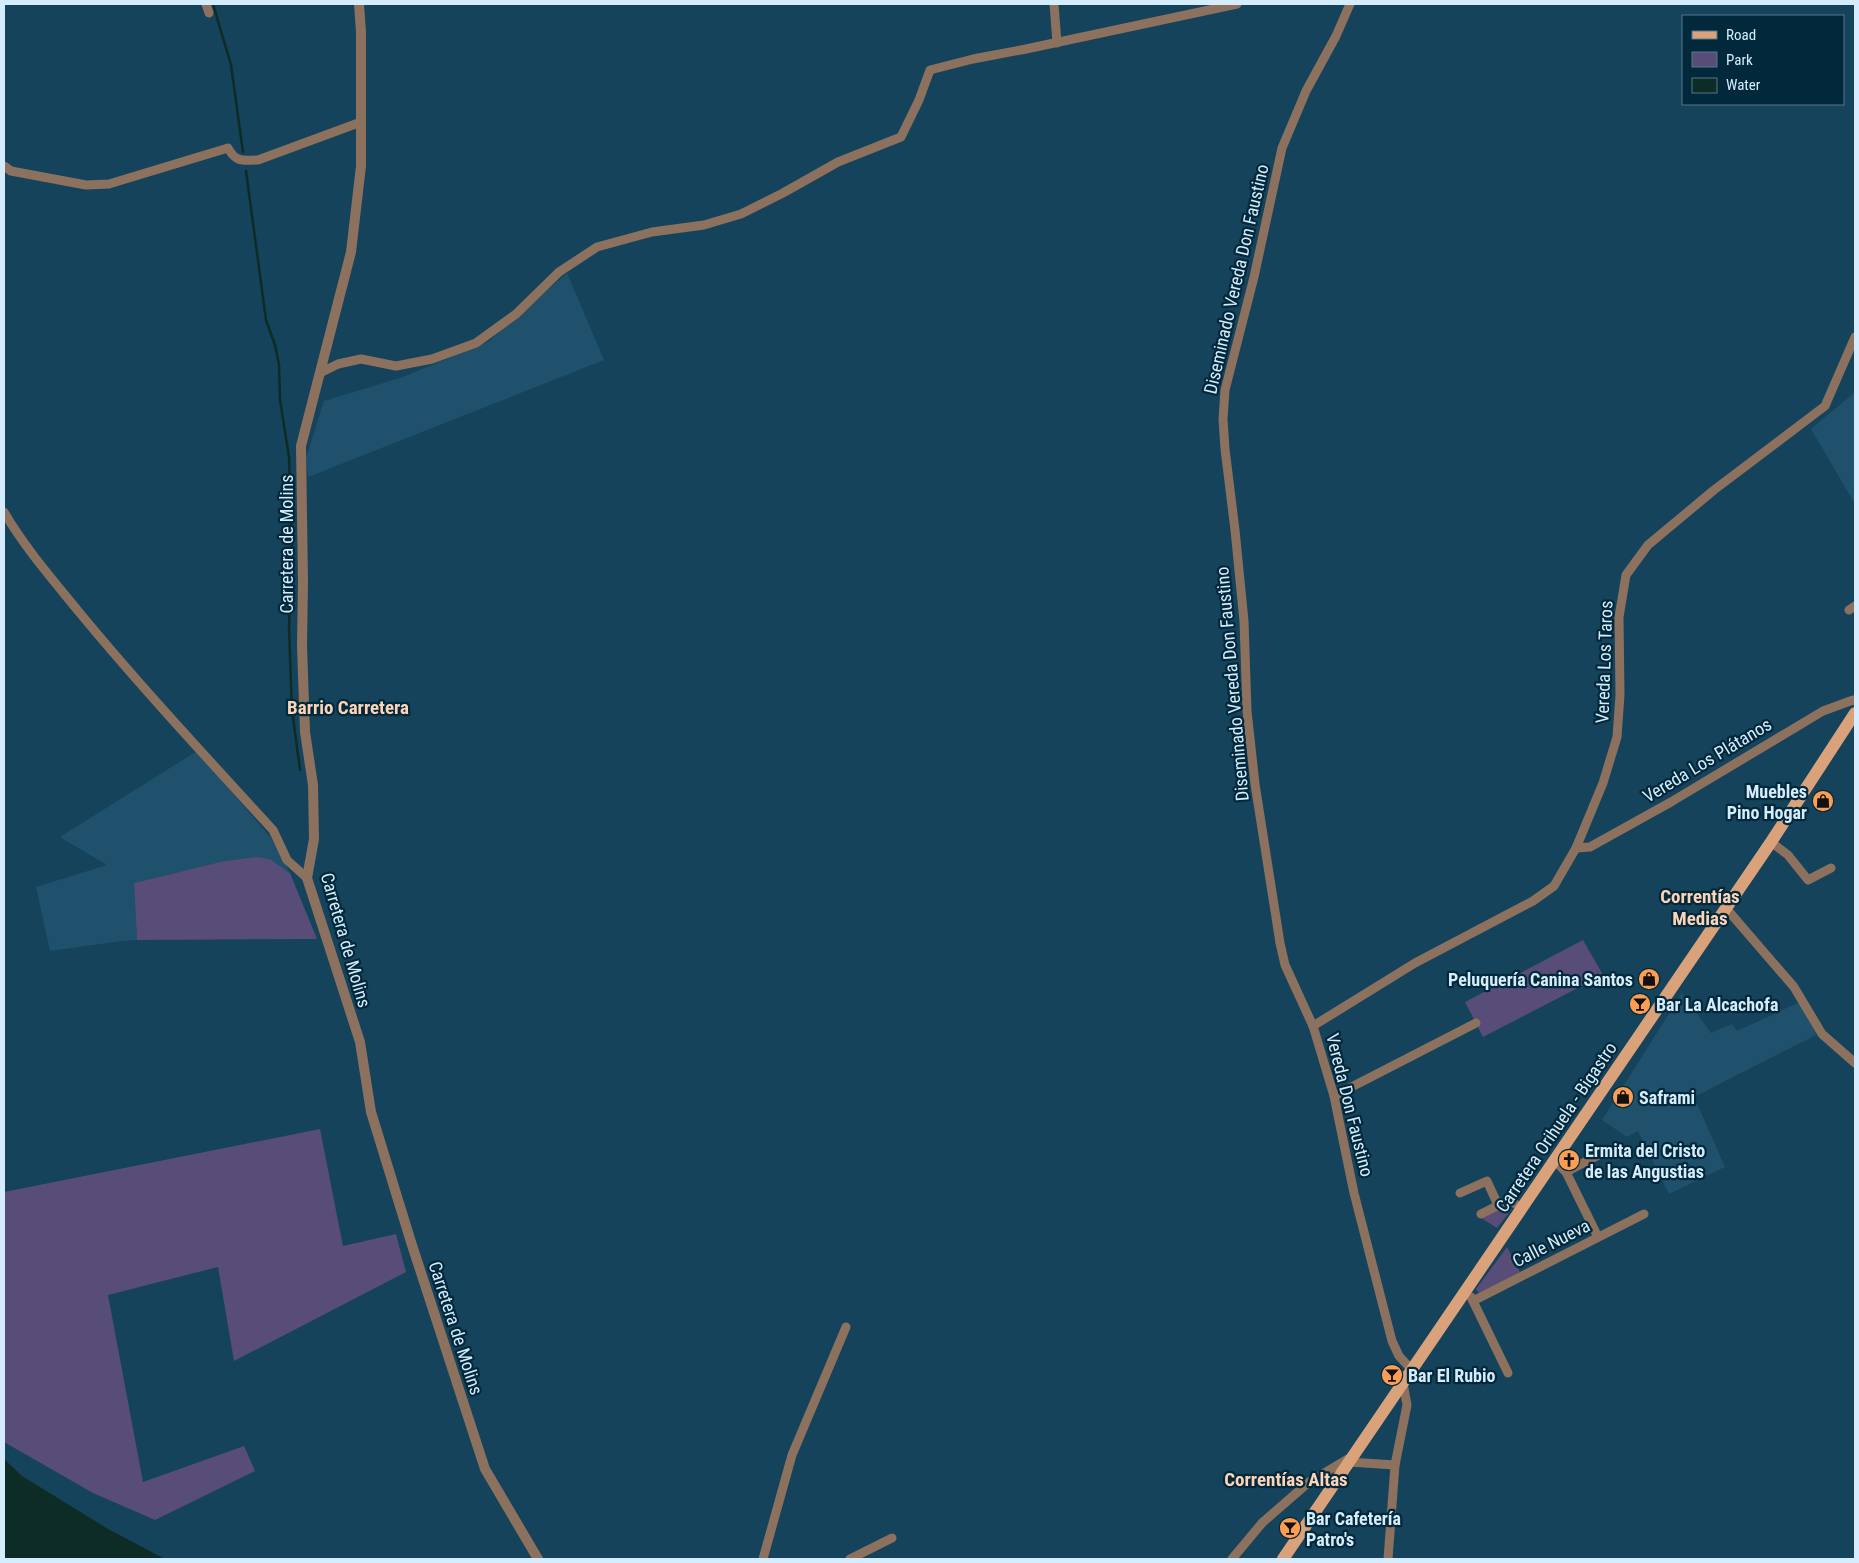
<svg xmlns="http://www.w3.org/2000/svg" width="1859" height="1563" font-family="'Roboto Condensed',sans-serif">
<rect width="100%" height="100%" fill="#15435b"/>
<g fill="#20516c">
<polygon points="567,273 604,360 308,477 306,458 324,401 403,377 488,342"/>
<polygon points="1855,392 1855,504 1811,429"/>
<polygon points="197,751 271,838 290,873 270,859 257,857 224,861 134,883 137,940 121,941 50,951 36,887 107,865 60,837"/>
<polygon points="1682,993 1711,1033 1732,1024 1737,1031 1802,1001 1816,1035 1694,1097 1725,1167 1669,1194 1638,1131 1627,1137 1602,1120"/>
</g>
<g fill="#584c78">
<polygon points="257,857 270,859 290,873 317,939 137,940 134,883 224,861"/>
<polygon points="1583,940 1603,975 1483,1037 1465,1002"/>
<polygon points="320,1129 343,1246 396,1234 406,1272 234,1361 218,1267 108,1295 143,1482 244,1446 255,1471 155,1520 93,1493 4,1442 4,1192"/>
<polygon points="1505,1204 1512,1209 1497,1228 1481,1218"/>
<polygon points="1507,1247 1520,1272 1480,1295 1476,1289"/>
</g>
<polygon fill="#0d2c25" points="4,1459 22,1476 108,1529 165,1559 4,1559"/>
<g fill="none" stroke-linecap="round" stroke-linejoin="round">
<g stroke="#0d2c25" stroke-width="2.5">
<polyline points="213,4 231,65 243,152"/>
<polyline points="246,171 266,320 275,345 279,365 280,400 289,457 292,545 289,627 291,685 292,710 300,770"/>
</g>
<g stroke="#8c715e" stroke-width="9">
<polyline points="206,4 209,13"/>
<polyline points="1054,4 1057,43"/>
<polyline points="1350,4 1336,36 1306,91 1282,148 1254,277 1225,390 1223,419 1225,449 1235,530 1244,621 1247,711 1255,784 1280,943 1285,965 1313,1026 1334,1096 1354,1193 1392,1341 1399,1356 1412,1370"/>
<path d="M 4,166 L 11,171 L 86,185 L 109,184 L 228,148 C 236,163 243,160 258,160 L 361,122"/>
<polyline points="320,373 338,364 361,359 396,366 432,359 476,343 516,314 559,272 597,247 652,232 704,225 741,214 783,193 838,162 901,137 919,100 930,70 973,59 1026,49 1237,4"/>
<path d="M 4,512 C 25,548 53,580 79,612 C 141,687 207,758 273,830 L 287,860 L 307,878"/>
<polyline points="1849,610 1855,606"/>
<polyline points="1771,842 1788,855 1808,880 1831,868"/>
<polyline points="1576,848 1590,847 1671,802 1823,711 1853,700 1855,701"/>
<polyline points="1725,907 1794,987 1822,1034 1855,1063"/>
<polyline points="1313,1026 1415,963 1533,901 1554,886 1576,848 1603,783 1617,737 1620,695 1619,617 1626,575 1648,545 1714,490 1825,406 1855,337"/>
<polyline points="1334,1096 1476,1023"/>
<polyline points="1554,1160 1566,1172 1598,1237"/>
<polyline points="1566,1172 1606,1151"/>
<polyline points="1460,1193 1487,1181 1498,1205"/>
<polyline points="1481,1214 1509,1200 1522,1208"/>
<polyline points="1471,1297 1508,1373"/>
<polyline points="1473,1301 1644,1214"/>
<polyline points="1348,1462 1395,1465"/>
<polyline points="763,1559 792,1455 846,1327"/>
<polyline points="850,1559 892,1538"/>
<polyline points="1232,1559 1262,1523 1309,1482 1351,1457"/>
<polyline points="1388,1559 1395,1465 1407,1405 1403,1383"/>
</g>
<polyline stroke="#8c715e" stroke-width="10" points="359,4 361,32 361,166 351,252 301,446 303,582 302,646 305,732 313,785 314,839 307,878 360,1042 371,1112 411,1242 485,1469 538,1559"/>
<polyline stroke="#d9a27b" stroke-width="12" points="1283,1559 1771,842 1855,713"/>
</g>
<defs>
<g id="shop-disc" transform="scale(1.125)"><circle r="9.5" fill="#fc9d54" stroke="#02283b"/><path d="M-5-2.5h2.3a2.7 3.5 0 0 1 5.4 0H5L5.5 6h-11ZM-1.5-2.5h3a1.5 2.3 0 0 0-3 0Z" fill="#111"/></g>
<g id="bar-disc" transform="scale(1.125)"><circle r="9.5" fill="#fc9d54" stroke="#02283b"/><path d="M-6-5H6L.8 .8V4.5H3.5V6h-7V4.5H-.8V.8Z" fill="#111"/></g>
<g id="church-disc" transform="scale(1.125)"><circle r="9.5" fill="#fc9d54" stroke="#02283b"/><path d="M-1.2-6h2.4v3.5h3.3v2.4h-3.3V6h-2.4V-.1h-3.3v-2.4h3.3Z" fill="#111"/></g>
</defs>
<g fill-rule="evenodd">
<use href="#shop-disc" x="1823" y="801"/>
<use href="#shop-disc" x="1649" y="979"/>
<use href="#bar-disc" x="1640" y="1004"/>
<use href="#shop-disc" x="1623" y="1097"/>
<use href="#church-disc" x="1569" y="1160"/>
<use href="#bar-disc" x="1392" y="1375"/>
<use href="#bar-disc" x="1290" y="1528"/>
</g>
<g text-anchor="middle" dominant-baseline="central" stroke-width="4.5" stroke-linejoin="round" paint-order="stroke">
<g font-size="18" fill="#d4ecfb" stroke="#02283b">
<text transform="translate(1236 279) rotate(-77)">Diseminado Vereda Don Faustino</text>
<text transform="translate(286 544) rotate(-90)">Carretera de Molins</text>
<text transform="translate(1604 662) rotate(-88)">Vereda Los Taros</text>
<text transform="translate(1232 684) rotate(-95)">Diseminado Vereda Don Faustino</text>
<text transform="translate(1707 760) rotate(-31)">Vereda Los Plátanos</text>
<text transform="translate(346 940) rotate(74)">Carretera de Molins</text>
<text transform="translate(1350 1105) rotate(76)">Vereda Don Faustino</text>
<text transform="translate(1556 1127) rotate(-56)">Carretera Orihuela - Bigastro</text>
<text transform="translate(1551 1243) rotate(-27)">Calle Nueva</text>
<text transform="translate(456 1328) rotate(72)">Carretera de Molins</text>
</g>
<g font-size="18" font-weight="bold" fill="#d4ecfb" stroke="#02283b" text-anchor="start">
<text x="1807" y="791" text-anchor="end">Muebles<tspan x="1807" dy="21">Pino Hogar</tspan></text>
<text x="1633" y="979" text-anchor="end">Peluquería Canina Santos</text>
<text x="1656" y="1004">Bar La Alcachofa</text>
<text x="1639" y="1097">Saframi</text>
<text x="1585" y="1150">Ermita del Cristo<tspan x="1585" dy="21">de las Angustias</tspan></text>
<text x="1408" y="1375">Bar El Rubio</text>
<text x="1306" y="1518">Bar Cafetería<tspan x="1306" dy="21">Patro's</tspan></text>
</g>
<g font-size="19" font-weight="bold" fill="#fdd4b8" stroke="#02283b">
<text x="348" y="707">Barrio Carretera</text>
<text x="1700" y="896">Correntías<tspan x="1700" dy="22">Medias</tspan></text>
<text x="1286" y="1479">Correntías Altas</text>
</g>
</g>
<rect width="1859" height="1563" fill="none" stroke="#d4ecfb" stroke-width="10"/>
<rect x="1682" y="15" width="162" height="90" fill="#02283b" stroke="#567688"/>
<rect x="1692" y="31" width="25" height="8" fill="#d9a27b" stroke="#567688"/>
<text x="1726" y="40" font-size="15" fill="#d4ecfb">Road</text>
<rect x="1692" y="52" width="25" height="15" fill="#584c78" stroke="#567688"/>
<text x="1726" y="65" font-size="15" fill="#d4ecfb">Park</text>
<rect x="1692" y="78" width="25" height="15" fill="#0d2c25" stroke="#567688"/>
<text x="1726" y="90" font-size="15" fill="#d4ecfb">Water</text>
</svg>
